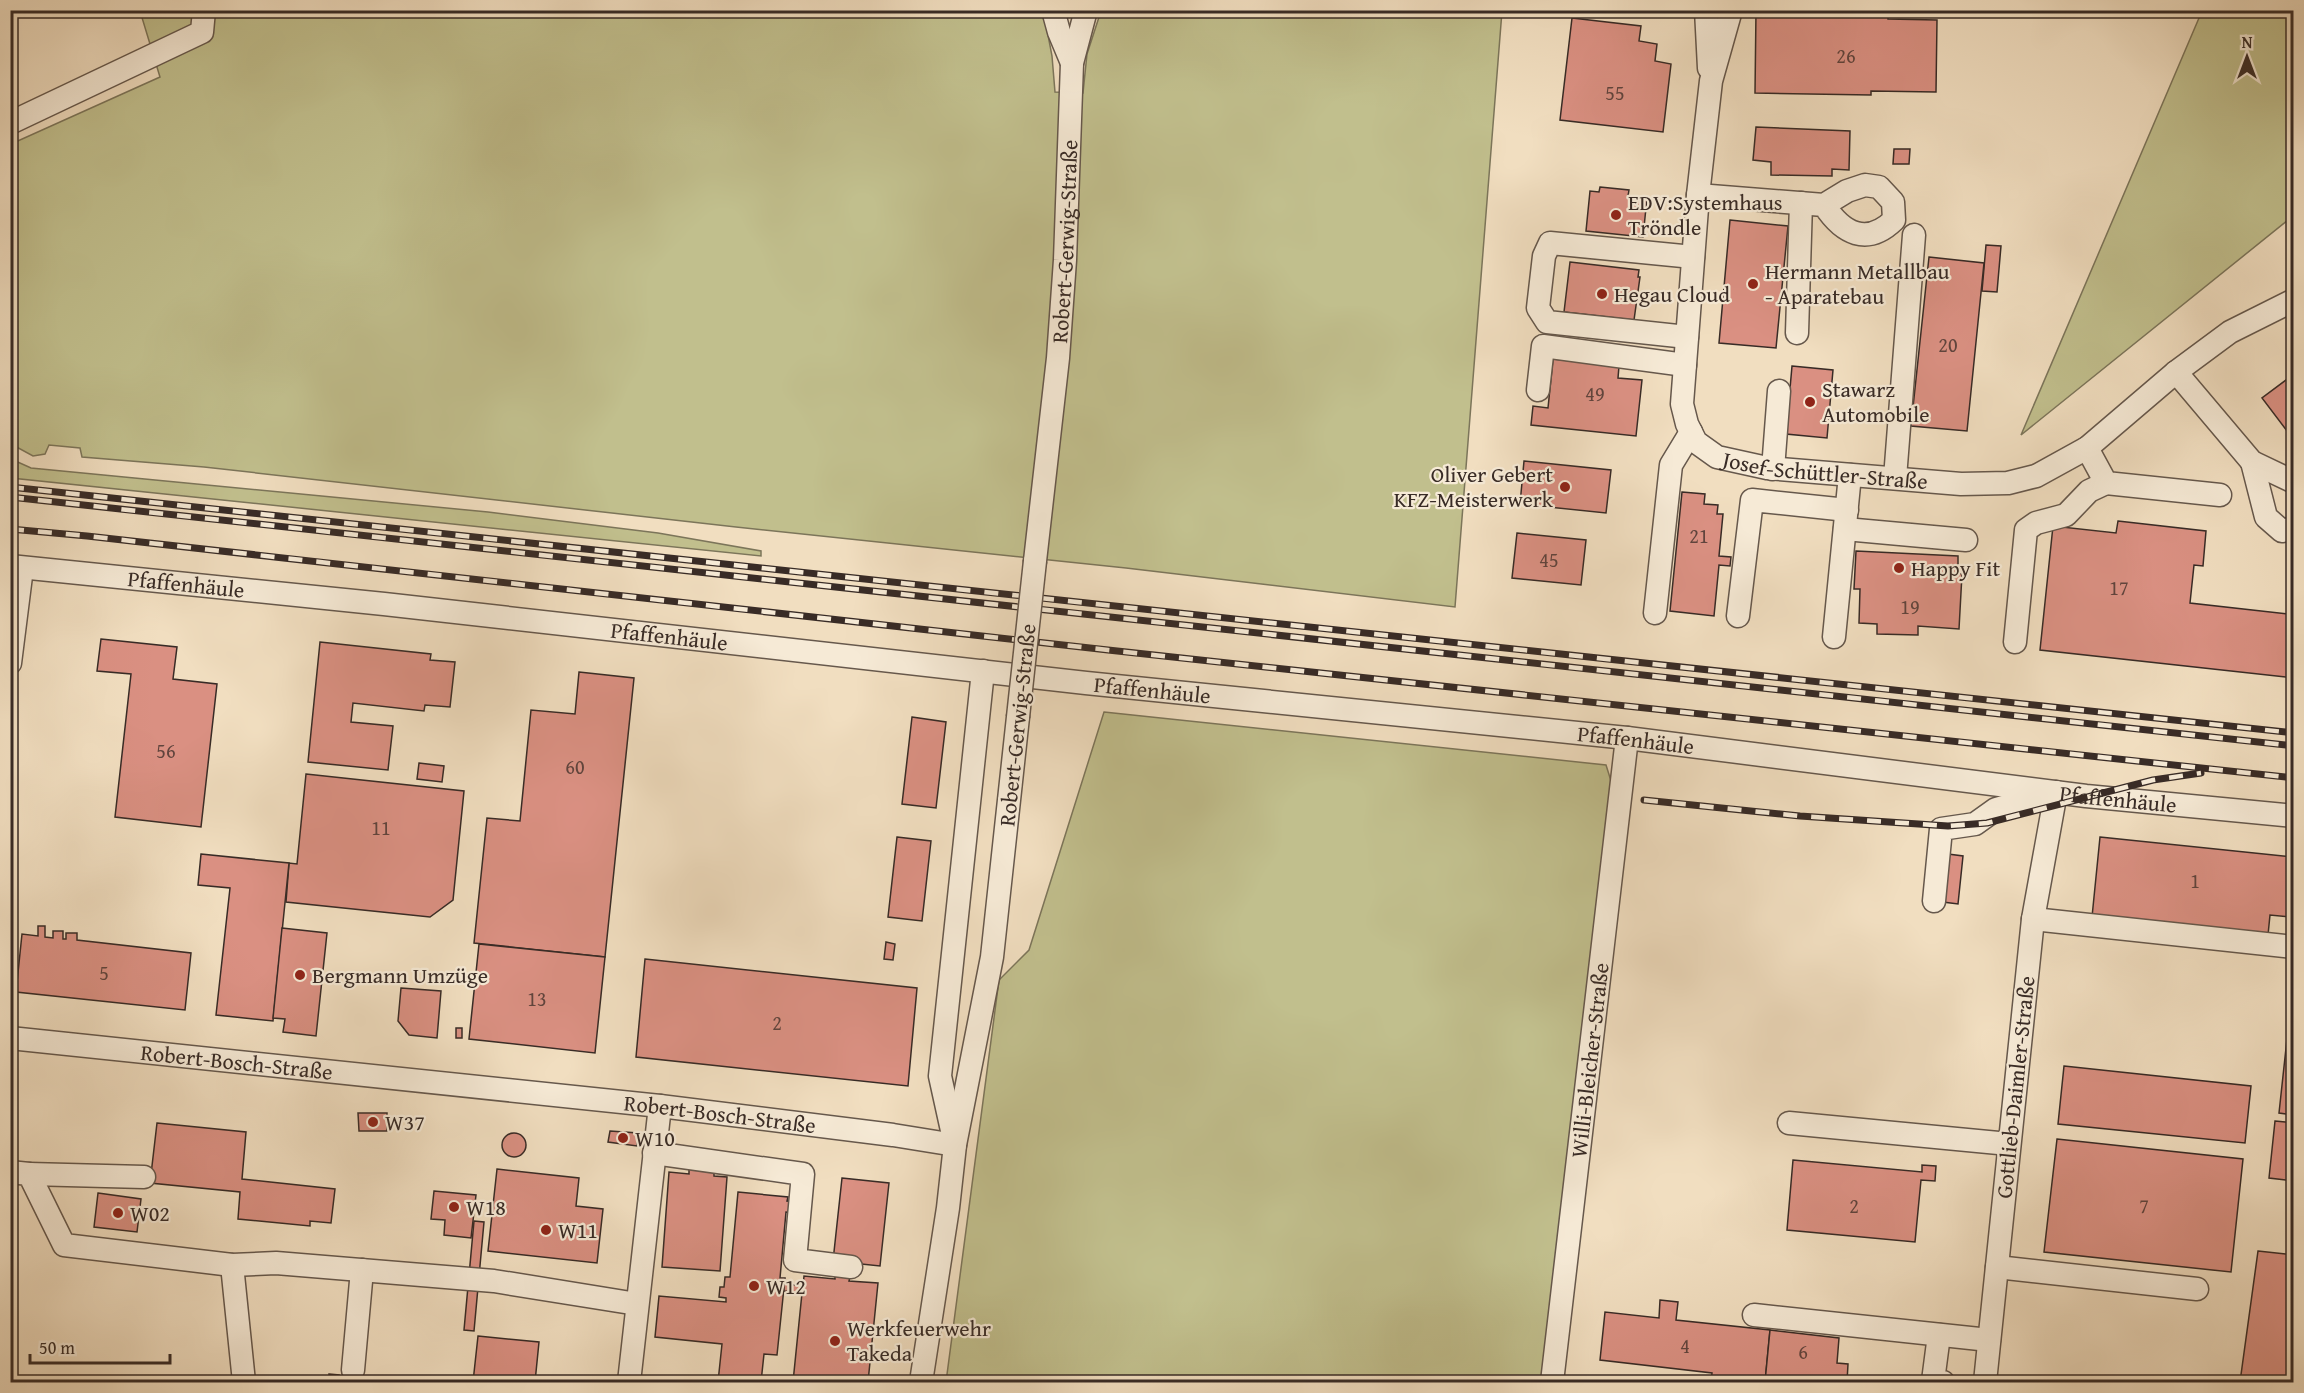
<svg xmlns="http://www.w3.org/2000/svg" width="2304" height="1393" font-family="'Gentium Book Plus',serif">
<rect width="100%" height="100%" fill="#f1dec0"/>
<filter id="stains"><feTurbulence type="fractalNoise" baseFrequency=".00333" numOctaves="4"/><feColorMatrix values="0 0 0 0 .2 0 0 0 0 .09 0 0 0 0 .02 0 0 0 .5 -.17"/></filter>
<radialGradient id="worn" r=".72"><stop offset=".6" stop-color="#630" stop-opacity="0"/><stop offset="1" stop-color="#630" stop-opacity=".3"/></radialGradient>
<g fill="#c1bf8d" stroke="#7c755a" stroke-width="1.5">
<polygon points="140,11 1040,11 1044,14 1052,56 1055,92 1083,93 1087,54 1101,11 1502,11 1455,607 1126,568 736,527 204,467 82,457 80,448 49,445 45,454 33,456 11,444 11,144 160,77"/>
<polygon points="2202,11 2293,11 2293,216 2021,435"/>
<polygon points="11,459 31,468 488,512 658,533 761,551 761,556 11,478"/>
<polygon points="1104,712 1606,765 1612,784 1547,1382 946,1382 999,980 1029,950"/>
</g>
<g fill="#da9082" stroke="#382b26" stroke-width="1.5">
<polygon points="1756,11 1888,14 1888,19 1937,20 1936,92 1871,91 1871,95 1755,93"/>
<polygon points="1572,18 1641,26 1639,41 1657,44 1655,61 1671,64 1663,132 1560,120"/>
<polygon points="1756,127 1850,131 1849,170 1832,169 1832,176 1771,175 1771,162 1753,160"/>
<polygon points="1894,149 1910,149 1909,164 1893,164"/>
<polygon points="1600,187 1629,190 1628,196 1647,198 1643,237 1586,231 1590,191 1599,192"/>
<polygon points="1730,220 1788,226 1776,348 1719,343"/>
<polygon points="1986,245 2001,246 1997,292 1982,291"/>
<polygon points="1929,257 1984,263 1967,431 1911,426"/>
<polygon points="1570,262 1639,270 1638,277 1640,277 1634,320 1564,312"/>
<polygon points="1553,359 1619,366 1618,378 1642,380 1636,436 1531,425 1533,406 1548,408"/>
<polygon points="1792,366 1833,370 1827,438 1786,434"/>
<polygon points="2294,374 2294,432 2290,435 2262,398"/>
<polygon points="1524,461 1611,470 1606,513 1520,504"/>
<polygon points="1682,492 1705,494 1704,504 1718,505 1717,514 1723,514 1719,556 1731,557 1730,566 1719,565 1714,616 1670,611"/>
<polygon points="2118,521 2206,531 2203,566 2194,565 2190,603 2289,614 2294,571 2294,678 2040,650 2053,526 2116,533"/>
<polygon points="1517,533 1586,540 1581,585 1512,578"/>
<polygon points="1856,551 1958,556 1958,573 1962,574 1959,629 1918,626 1918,635 1877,634 1877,624 1859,623 1860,589 1854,589"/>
<polygon points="101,639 177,647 173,679 217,684 201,827 115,817 131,674 97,671"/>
<polygon points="320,642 431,654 430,660 455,662 450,707 425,705 424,711 353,703 351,722 393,726 388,770 308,762"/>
<polygon points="579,672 634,678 605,957 474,943 487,818 520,821 531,710 575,714"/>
<polygon points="912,717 946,722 936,808 902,804"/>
<polygon points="419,763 444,766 442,782 417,779"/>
<polygon points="306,774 464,791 453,900 430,917 286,902 289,863 297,864"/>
<polygon points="897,837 931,841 922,921 888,917"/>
<polygon points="2100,837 2294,857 2292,917 2270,915 2268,935 2092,917"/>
<polygon points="201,854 289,863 273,1021 216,1015 230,888 198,885"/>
<polygon points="1948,854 1963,856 1958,904 1943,902"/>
<polygon points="38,926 45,926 45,937 53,938 53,931 63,931 63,939 66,939 66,933 77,933 77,940 191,953 185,1010 16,992 22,934 38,936"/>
<polygon points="282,928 327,933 316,1036 283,1032 285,1019 273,1018"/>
<polygon points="886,942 895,944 893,960 884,959"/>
<polygon points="479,944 605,957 595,1053 469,1039"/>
<polygon points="645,959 917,988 908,1086 636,1057"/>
<polygon points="2293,983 2294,984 2294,1115 2279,1113"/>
<polygon points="401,988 441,991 437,1038 409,1035 398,1021"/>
<rect x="456" y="1028" width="6" height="10"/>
<polygon points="2064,1066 2251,1086 2245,1143 2058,1124"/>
<polygon points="358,1113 387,1113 387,1131 359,1131"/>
<polygon points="2275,1121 2294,1123 2294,1181 2269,1178"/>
<polygon points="157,1123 246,1132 242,1179 335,1189 331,1223 310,1221 310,1226 238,1219 240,1192 150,1183"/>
<polygon points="610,1131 638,1133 637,1146 608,1142"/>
<circle cx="514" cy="1145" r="12"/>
<polygon points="2057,1139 2243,1159 2231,1272 2044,1252"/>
<polygon points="1793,1160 1922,1172 1922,1165 1936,1166 1935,1181 1921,1180 1915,1242 1787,1230"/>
<polygon points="689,1168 714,1170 714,1176 727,1177 720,1271 662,1267 669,1172 689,1174"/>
<polygon points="497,1169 579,1178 576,1206 603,1209 597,1263 488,1251"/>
<polygon points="842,1178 889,1183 880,1266 833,1261"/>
<polygon points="434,1191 476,1195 471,1238 444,1235 445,1220 431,1219"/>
<polygon points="738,1192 788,1197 787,1201 798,1202 797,1213 786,1212 780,1278 785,1278 777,1355 764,1354 761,1382 718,1382 722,1344 655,1337 659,1296 726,1302 726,1298 719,1297 720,1287 724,1287 725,1277 730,1277"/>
<polygon points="98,1193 141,1199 137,1232 94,1227"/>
<polygon points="474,1221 484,1222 474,1331 464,1330"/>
<polygon points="2258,1251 2294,1255 2294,1382 2240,1382"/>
<polygon points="835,1275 850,1277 849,1281 878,1283 868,1382 793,1382 802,1293 784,1291 784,1284 803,1286 804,1276 835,1279"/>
<polygon points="1660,1300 1678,1302 1676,1320 1770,1330 1765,1382 1711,1382 1712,1373 1600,1360 1605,1312 1659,1318"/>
<polygon points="1770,1330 1839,1338 1837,1363 1848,1364 1847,1382 1765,1382"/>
<polygon points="478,1336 539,1342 535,1382 473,1382"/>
<polygon points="329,1374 339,1375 338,1382 291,1382 291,1378 329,1382"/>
<polygon points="362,1378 372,1378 371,1382 362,1382"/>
</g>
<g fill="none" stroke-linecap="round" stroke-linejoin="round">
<g stroke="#66584c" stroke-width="25">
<g id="minor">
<polyline points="1053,10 1059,32 1072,63"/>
<polyline points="1706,10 1709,68"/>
<path id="s1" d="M 1731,10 L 1711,81 L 1698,195 L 1682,404 L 1687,424 L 1696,442 L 1717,457 L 1767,468 L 1961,484 L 2008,483 L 2036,476 L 2087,448 L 2176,372 L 2230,332 L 2294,300"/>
<polyline points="10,123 202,32 204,10"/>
<path d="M 1698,195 L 1824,205 L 1847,191 L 1865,185 L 1879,187 L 1893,202 L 1894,220 C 1867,246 1843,234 1824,205"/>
<polyline points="1797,333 1801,203"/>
<polyline points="1687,337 1547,322 1538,308 1544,256 1550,243 1693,257"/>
<polyline points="2176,372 2252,462 2294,482"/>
<polyline points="1538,390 1543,346 1685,365"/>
<polyline points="2087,448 2106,483 2220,495"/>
<polyline points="2252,462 2266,517 2282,531 2294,528"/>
<polyline points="1773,469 1779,391"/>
<polyline points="1895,478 1914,235"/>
<polyline points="1845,529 1966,540"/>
<path id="s2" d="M 1035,561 L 1058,358 L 1065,260 L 1072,63 L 1086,10"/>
<path id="s3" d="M 10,566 L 384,604 L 1086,683 L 1627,738 L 2086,796 L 2294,816"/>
<polyline points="1655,613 1671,465 1691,432"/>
<polyline points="1738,616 1752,500 1847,510"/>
<polyline points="1834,637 1850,475"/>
<polyline points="2015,642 2026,530 2036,523 2066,515 2089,491 2106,483"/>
<polyline points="10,663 22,568"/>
<polyline points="1934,901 1941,829 1975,824 1996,809 2056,792 2033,919 1985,1382"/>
<polyline points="2033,919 2294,947"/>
<path id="s4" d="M 10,1038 L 660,1106 L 893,1135 L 955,1145"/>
<polyline points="1789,1123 2009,1144"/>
<polyline points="953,1135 940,1076 983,671"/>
<polyline points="654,1153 803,1174 795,1260 851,1267"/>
<polyline points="10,1172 29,1174 64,1245 232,1265 276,1263 494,1281 637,1304"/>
<polyline points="29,1174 144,1177"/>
<polyline points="232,1265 244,1382"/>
<polyline points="1997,1267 2197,1289"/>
<polyline points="1754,1315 1989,1340"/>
<polyline points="1939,1335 1933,1381 1943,1382"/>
<polyline points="353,1370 362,1270"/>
<polyline points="629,1382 660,1106"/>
<polyline points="921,1382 948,1208 955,1145 992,957 1018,717"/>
<path id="s5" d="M 1552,1382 L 1627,738"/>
</g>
</g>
<use href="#minor" stroke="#f6ead6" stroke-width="22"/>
<g stroke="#382b26" stroke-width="7">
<g id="rail">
<polyline points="10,487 2294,733"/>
<polyline points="10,497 2294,746"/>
<polyline points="10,529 87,536 1108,650 2294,778"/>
<polyline points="1644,800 1800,816 1948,826 1987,823 2153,780 2201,773"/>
</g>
</g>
<use href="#rail" stroke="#f6ead6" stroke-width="4.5" stroke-dasharray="14" stroke-linecap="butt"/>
<g stroke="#66584c" stroke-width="25" stroke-linecap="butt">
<polyline id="minor-bridge" points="1018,717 1035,561"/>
</g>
<use href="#minor-bridge" stroke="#f6ead6" stroke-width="22"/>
</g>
<g fill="#8f2418" stroke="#f6ead6" stroke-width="2">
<circle cx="1616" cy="215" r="6"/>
<circle cx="1753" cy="284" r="6"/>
<circle cx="1602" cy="294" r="6"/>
<circle cx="1810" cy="402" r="6"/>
<circle cx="1565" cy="487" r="6"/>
<circle cx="1899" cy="568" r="6"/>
<circle cx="300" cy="975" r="6"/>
<circle cx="373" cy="1122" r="6"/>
<circle cx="623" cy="1138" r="6"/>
<circle cx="454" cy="1207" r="6"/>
<circle cx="118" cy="1213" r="6"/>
<circle cx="546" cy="1230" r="6"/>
<circle cx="754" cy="1286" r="6"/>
<circle cx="835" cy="1341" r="6"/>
</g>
<g text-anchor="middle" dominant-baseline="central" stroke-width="4.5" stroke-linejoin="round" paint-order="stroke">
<g font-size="20" fill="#60443d">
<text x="1846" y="55">26</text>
<text x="1615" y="92">55</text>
<text x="1948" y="344">20</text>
<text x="1595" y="393">49</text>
<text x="1699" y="535">21</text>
<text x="1549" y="559">45</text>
<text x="2119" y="587">17</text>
<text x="1910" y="606">19</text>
<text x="166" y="750">56</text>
<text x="575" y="766">60</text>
<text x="381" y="827">11</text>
<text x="2195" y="880">1</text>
<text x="104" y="972">5</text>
<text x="537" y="998">13</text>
<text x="777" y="1022">2</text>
<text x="1854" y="1205">2</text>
<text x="2144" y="1205">7</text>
<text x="1685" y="1345">4</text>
<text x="1803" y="1351">6</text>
</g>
<g font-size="22" fill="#382b26" stroke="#f6ead6" text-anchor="start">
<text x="1628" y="202">EDV:Systemhaus<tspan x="1628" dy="25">Tröndle</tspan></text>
<text x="1765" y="271">Hermann Metallbau<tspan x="1765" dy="25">- Aparatebau</tspan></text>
<text x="1614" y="294">Hegau Cloud</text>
<text x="1822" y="389">Stawarz<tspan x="1822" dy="25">Automobile</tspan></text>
<text x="1553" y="474" text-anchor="end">Oliver Gebert<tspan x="1553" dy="25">KFZ-Meisterwerk</tspan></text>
<text x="1911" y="568">Happy Fit</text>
<text x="312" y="975">Bergmann Umzüge</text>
<text x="385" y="1122">W37</text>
<text x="635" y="1138">W10</text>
<text x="466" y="1207">W18</text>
<text x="130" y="1213">W02</text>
<text x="558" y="1230">W11</text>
<text x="766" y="1286">W12</text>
<text x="847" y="1328">Werkfeuerwehr<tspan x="847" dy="25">Takeda</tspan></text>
</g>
<g font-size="22" fill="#382b26" stroke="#f6ead6">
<text stroke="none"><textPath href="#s2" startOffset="321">Robert-Gerwig-Straße</textPath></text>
<text stroke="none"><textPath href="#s1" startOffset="574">Josef-Schüttler-Straße</textPath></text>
<text stroke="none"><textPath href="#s3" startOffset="177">Pfaffenhäule</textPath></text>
<text stroke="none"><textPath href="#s3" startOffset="663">Pfaffenhäule</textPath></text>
<text stroke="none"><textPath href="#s3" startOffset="1149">Pfaffenhäule</textPath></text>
<text transform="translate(1017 725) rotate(-84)">Robert-Gerwig-Straße</text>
<text stroke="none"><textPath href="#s3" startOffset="1635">Pfaffenhäule</textPath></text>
<text stroke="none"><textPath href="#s3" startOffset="2121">Pfaffenhäule</textPath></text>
<text stroke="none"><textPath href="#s5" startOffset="324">Willi-Bleicher-Straße</textPath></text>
<text stroke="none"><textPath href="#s4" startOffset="228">Robert-Bosch-Straße</textPath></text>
<text transform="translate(2015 1087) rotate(-84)">Gottlieb-Daimler-Straße</text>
<text stroke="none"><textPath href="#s4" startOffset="714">Robert-Bosch-Straße</textPath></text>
</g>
</g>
<rect width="2304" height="1393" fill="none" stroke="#f1dec0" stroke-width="36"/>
<rect x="12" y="12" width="2280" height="1369" fill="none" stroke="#382b26" stroke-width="3"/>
<rect x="18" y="18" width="2268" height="1357" fill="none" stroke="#382b26" stroke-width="1.5"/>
<g transform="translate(2247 57)" stroke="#f6ead6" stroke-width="4.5" paint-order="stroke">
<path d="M0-4.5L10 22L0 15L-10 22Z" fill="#382b26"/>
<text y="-9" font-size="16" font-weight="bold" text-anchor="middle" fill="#382b26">N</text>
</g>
<path d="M30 1354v9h140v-9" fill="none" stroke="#382b26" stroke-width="3"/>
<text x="39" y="1354" font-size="18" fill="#382b26" stroke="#f6ead6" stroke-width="4.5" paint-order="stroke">50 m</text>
<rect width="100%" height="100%" filter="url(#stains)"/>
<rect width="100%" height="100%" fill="url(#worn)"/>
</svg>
